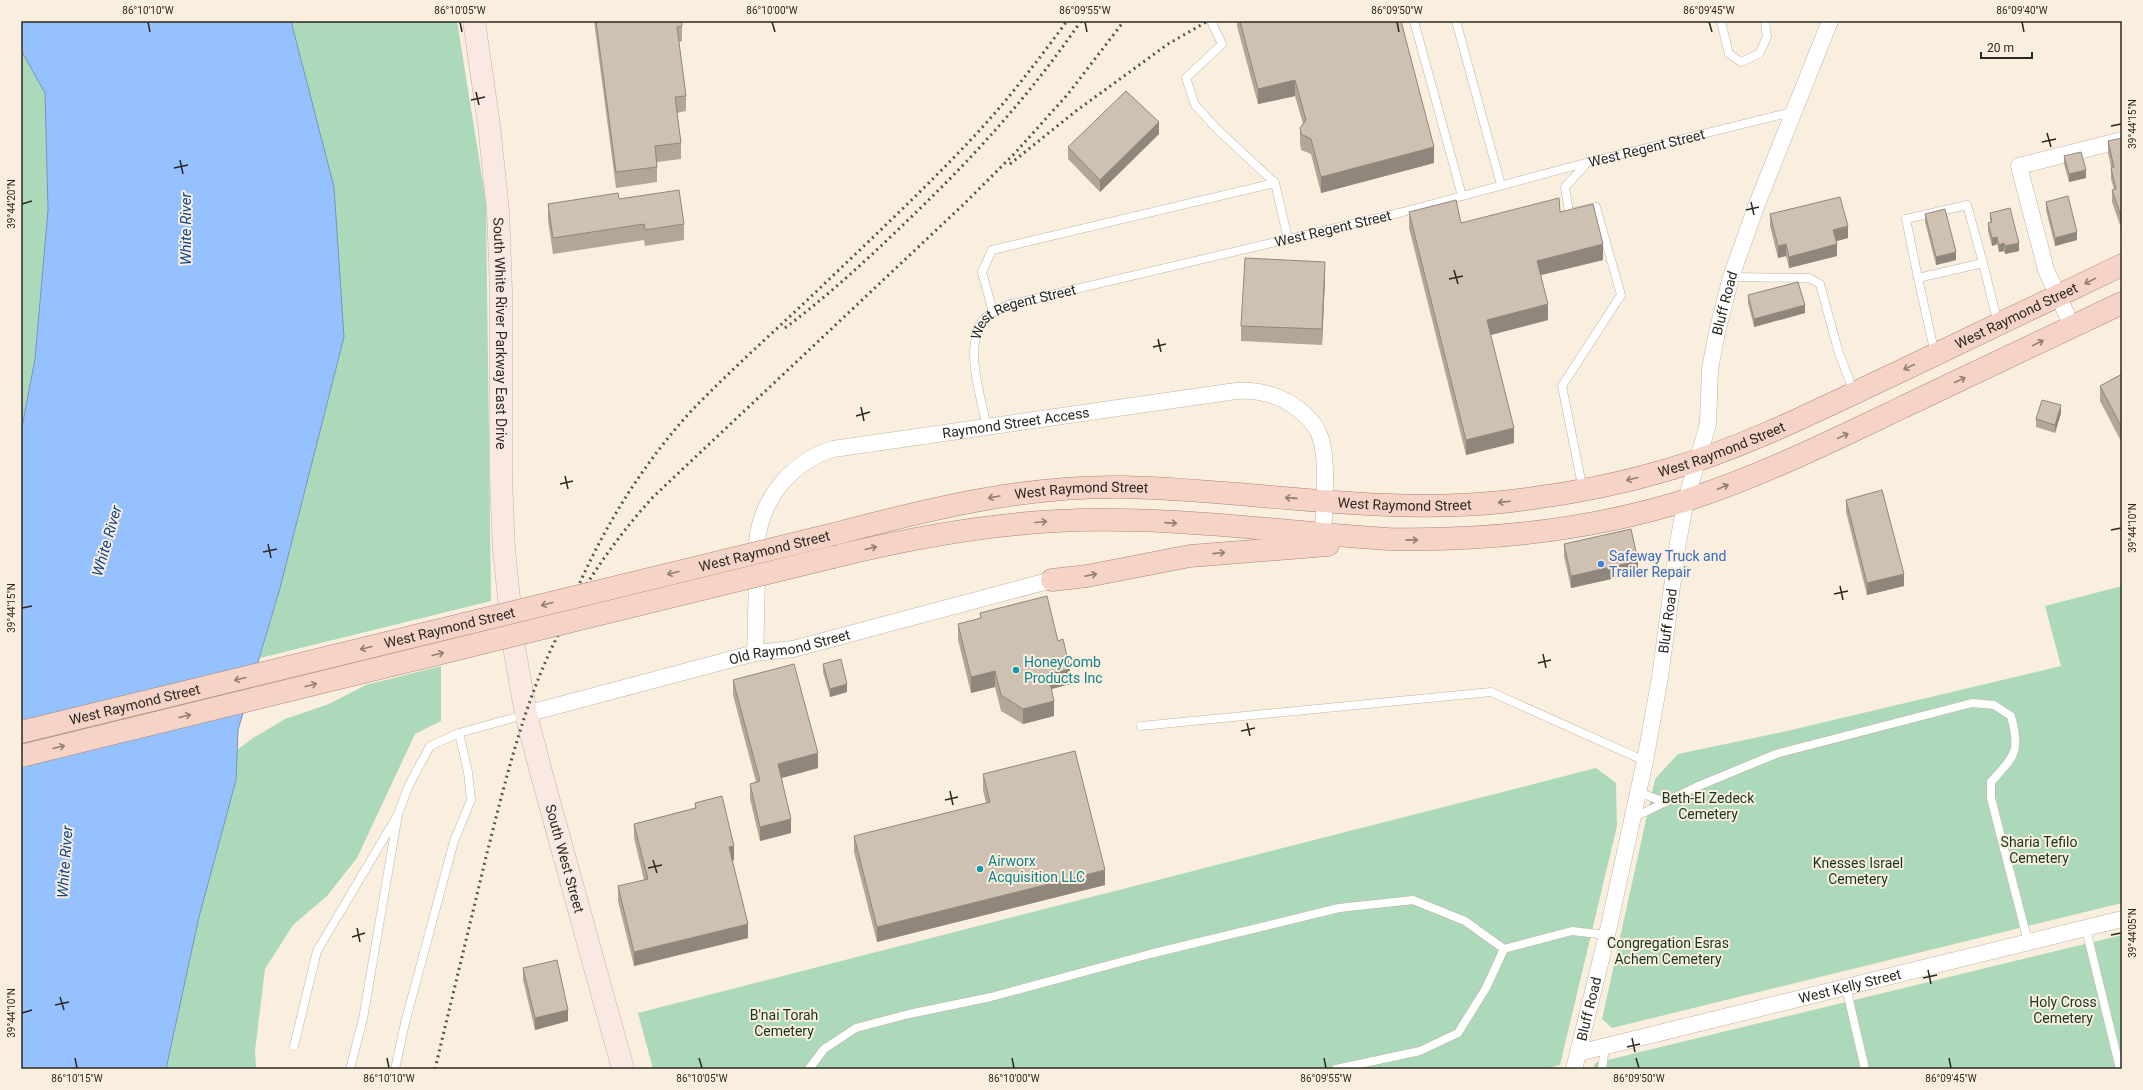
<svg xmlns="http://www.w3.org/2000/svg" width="2143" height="1090" font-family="Roboto,sans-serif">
<rect width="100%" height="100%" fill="#faefde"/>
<g fill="#add9bb">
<polygon points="291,21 457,21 486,202 491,601 260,658 280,588 344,337 334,187"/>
<polygon points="21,50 45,93 48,210 35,359 21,432"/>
<polygon points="2122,586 2122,903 1612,1028 1602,1019 1655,779 1678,754 1787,731 2061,666 2045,606"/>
<polygon points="441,666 441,721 415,734 357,858 327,896 293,925 265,969 255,1051 256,1069 166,1069 199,917 236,780 237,750 253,738 285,719 329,704 366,685"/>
<polygon points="1596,768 1616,783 1617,826 1560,1065 1544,1069 653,1069 638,1013"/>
<polygon points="2122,935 2122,1069 1593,1069 1595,1063"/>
</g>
<polygon fill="#96c1ff" stroke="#7693bc" points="21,21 291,21 334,187 344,337 280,588 238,730 236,780 199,917 166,1069 21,1069 21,432 35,359 48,210 45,93 21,50"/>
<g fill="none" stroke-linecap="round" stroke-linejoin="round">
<g stroke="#beb4a4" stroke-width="9">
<g id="lane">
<polyline points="1211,21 1222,44 1186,78 1195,105 1217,129 1275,183"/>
<polyline points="1414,21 1462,196"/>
<polyline points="1456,21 1501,185"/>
<polyline points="1721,21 1729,54 1741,62 1759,54 1767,37 1765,21"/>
<polyline points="1731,277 1809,278 1820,284 1838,350 1854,393"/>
<polyline points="1918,278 1906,219 1967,205 1983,263"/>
<polyline points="993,312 982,272 992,250 1275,183 1288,239"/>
<polyline points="1935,354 1918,278 1983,263 1998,324"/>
<path id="s1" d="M 987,427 C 981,397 963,346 984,319 C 990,313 1000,309 1008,305 L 1403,212 L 1574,166 L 1792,112"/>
<polyline points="1583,490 1562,386 1621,295 1596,207 1569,213 1565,187 1587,163"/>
<polyline points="1141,726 1491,692 1645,761"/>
<polyline points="1638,792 1665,802"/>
<path d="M 1633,818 L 1696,787 L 1776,754 L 1972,703 L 1994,705 L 2011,716 C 2021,752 2015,755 1991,782 L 1991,798 L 2028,942"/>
<polyline points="2086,929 2120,1069"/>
<polyline points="1846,987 1865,1069"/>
<polyline points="294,1046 317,951 396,818"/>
<polyline points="350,1069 363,1019 398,814 409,785 430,746 459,733"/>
<polyline points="395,1069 405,1023 454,841 471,800 468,772 459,733 524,715"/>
<polyline points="809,1069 824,1049 856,1028 909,1014 991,997 1150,954 1339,908 1413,900 1465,921 1504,949"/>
<polyline points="1336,1069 1420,1051 1458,1033 1486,988 1504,949 1572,931 1607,935"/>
<polyline points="1602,1069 1605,1048"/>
</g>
</g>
<g stroke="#beb4a4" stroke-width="17">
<g id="street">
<polyline points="2072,326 2046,270 2019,166 2122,140"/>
<path id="s2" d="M 755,653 C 756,630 756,606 757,583 C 757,567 755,550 758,534 C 765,494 794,461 833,449 L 1229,392 C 1248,389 1269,392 1286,401 C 1320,421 1325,439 1325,476 C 1325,496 1324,515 1323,534"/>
<path id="s3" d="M 526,714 L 755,653 L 793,649 L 1052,580"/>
<path id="s4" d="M 1578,1053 L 2122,919"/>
<path id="s5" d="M 1574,1069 L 1607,935 L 1645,761 L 1660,677 L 1678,542 L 1686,500 L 1708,424 L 1710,369 L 1717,332 L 1731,277 L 1757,204 L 1830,21"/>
</g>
</g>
<g stroke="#beb4a4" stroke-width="23">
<g id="secondary">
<path id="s6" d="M 474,21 L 489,125 L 498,211 L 501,289 L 501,478 L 504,550 L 514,647 L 526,714 L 541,772 L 623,1069"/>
</g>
</g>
<g stroke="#aa8474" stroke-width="23">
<g id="primary">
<path id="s7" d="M 834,534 C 929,509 1026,485 1125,487 C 1251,490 1377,515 1502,502 C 1558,496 1613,486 1667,470 C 1749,446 1826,406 1903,370 C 1976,335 2049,300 2122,265"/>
<path d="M 833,557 C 906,539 981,525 1057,521 C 1165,515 1280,532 1389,539 C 1489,541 1591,530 1687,500 C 1761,476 1832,441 1903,407 C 1976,372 2049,337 2122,303"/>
<polyline points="1052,580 1087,576 1190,556 1328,545"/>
</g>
</g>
<use href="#lane" stroke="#fff" stroke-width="8"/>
<use href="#street" stroke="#fff" stroke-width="16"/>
<use href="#secondary" stroke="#fae9e3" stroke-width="22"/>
<use href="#primary" stroke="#f5d3c7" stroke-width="22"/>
<g stroke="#58534a" stroke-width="3" stroke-dasharray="2 4" stroke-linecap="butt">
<polyline points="1010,164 1076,111 1168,44 1208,21"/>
<path d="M 785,328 C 829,295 869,258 908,220 C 973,158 1030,95 1081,21"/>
<path d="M 575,594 C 604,526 644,462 694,408 C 734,367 777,329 819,289 C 873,237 928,186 979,131 C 1011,96 1039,59 1067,21"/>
<path d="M 435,1069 C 452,998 469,928 486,857 C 505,783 523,704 558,635 C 584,584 615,539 653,497 L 965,203 L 1015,153 L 1068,94 L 1124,21"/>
</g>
<g stroke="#aa8474" stroke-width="23" stroke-linecap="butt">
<g id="primary-bridge">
<path id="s8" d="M 21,732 L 834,534"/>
<polyline points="21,756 833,557"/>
</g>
</g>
<use href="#primary-bridge" stroke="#f5d3c7" stroke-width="22"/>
</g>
<g fill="#b1a698">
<polygon points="594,21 682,21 682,41 679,42 686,96 686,111 677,113 681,143 681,159 657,162 657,182 616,188"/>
<polygon points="1237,21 1401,21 1434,163 1321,193 1311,154 1301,150 1300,143 1300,128 1303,124 1295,96 1258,104 1237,26"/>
<polygon points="1159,134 1100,192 1068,159 1068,147"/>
<polygon points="2122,138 2122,224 2120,225 2112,202 2112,190 2114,190 2111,179 2111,167 2108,153 2108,141"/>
<polygon points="2064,156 2086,178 2069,182 2064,164"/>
<polygon points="619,199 684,224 684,240 645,246 644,240 553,254 548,220 548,204"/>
<polygon points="2046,202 2077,240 2055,246 2046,210"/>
<polygon points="1409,212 1461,223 1603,260 1541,275 1548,320 1490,335 1514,443 1466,455 1409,228"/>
<polygon points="1990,213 2019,251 2005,254 2004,251 1999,252 1997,244 1992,246 1988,231 1988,223 1990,222"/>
<polygon points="1770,214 1848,238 1836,241 1837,256 1789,268 1786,256 1778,258 1770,226"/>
<polygon points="1925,214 1956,260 1936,265 1925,222"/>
<polygon points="1325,278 1322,345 1241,341 1241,326"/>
<polygon points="1748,295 1805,313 1754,327 1748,303"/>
<polygon points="2122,374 2122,443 2100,401 2100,386"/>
<polygon points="2061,413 2055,433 2036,427 2036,419"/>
<polygon points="1846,500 1904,586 1867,595 1846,512"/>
<polygon points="1564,544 1638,573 1571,588 1564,556"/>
<polygon points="980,613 1058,641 1070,684 1051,689 1054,716 1023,724 1001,711 995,687 971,693 958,640 958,624 980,619"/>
<polygon points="823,664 847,692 830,697 823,672"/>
<polygon points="733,680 818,768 781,778 791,833 760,841 750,799 750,784 756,782 733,695"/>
<polygon points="983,774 1105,885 877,942 854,852 854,836 986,803 983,790"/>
<polygon points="695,803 734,860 732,861 748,938 634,966 618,901 618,886 644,880 634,838 634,824 695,808"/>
<polygon points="523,968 568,1021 535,1030 523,980"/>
</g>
<g fill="#90877c">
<polygon points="1295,80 1295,96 1258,104 1258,89"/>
<polygon points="1159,122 1159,134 1100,192 1100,180"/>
<polygon points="1434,147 1434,163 1321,193 1321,177"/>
<polygon points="2086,170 2086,178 2069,182 2069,174"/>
<polygon points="2122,212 2122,224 2120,225 2120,213"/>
<polygon points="1848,226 1848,238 1833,242 1833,230"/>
<polygon points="2077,232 2077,240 2055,246 2055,238"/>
<polygon points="1997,237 1997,244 1992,246 1992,238"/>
<polygon points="2004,243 2004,251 1999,252 1999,245"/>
<polygon points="2019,243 2019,251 2005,254 2005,246"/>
<polygon points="1603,244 1603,260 1537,276 1537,261"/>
<polygon points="1786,244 1786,256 1778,258 1778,246"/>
<polygon points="1837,244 1837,256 1789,268 1789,257"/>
<polygon points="1956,252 1956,260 1936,265 1936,257"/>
<polygon points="1325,262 1325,278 1322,345 1322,329"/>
<polygon points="1548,304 1548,320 1487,336 1487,320"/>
<polygon points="1805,305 1805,313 1754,327 1754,319"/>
<polygon points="2061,405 2061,413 2055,433 2055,425"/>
<polygon points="1514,428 1514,443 1466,455 1466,440"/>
<polygon points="1638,561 1638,573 1571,588 1571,576"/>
<polygon points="1904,574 1904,586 1867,595 1867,583"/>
<polygon points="1070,669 1070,684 1048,690 1048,674"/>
<polygon points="995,671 995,687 971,693 971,677"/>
<polygon points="847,684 847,692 830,697 830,689"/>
<polygon points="1054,701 1054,716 1023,724 1023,709"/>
<polygon points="818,753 818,768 778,779 778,764"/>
<polygon points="791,819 791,833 760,841 760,827"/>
<polygon points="734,846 734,860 729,862 729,847"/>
<polygon points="1105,870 1105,885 877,942 877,927"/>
<polygon points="748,924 748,938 634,966 634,952"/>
<polygon points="568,1010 568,1021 535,1030 535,1018"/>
</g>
<g fill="#cec1b1" stroke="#90877c">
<polygon points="596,21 682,21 682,26 677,27 686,96 675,97 681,143 655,146 657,167 616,172"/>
<polygon points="1240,21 1401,21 1434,147 1321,177 1311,139 1301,134 1300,128 1306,120 1295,80 1258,89"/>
<polygon points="1126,91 1159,122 1100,180 1068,147"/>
<polygon points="2122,138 2122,212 2120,213 2112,190 2116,189 2111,168 2114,167 2108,141"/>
<polygon points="2081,152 2086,170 2069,174 2064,156"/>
<polygon points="679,190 684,224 645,230 644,224 553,238 548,204 618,193 619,199"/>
<polygon points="2068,196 2077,232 2055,238 2046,202"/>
<polygon points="1840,197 1848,226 1833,230 1837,244 1789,257 1786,244 1778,246 1770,214"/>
<polygon points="1559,198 1560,212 1593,204 1603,244 1537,261 1548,304 1487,320 1514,428 1466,440 1409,212 1456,200 1461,223"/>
<polygon points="2010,208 2019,243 2005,246 2004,243 1999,245 1997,237 1992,238 1988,223 1992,222 1990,213"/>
<polygon points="1945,209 1956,252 1936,257 1925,214"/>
<polygon points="1245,258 1325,262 1322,329 1241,326"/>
<polygon points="1798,282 1805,305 1754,319 1748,295"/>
<polygon points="2122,374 2122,428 2100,386"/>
<polygon points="2042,400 2061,405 2055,425 2036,419"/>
<polygon points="1882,490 1904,574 1867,583 1846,500"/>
<polygon points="1631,529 1638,561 1571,576 1564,544"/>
<polygon points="1047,596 1058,641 1063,639 1070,669 1048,674 1054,701 1023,709 1001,695 995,671 971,677 958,624 981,618 980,613"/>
<polygon points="841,659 847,684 830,689 823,664"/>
<polygon points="794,664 818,753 778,764 791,819 760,827 750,784 760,781 733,680"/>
<polygon points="1075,751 1105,870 877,927 854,836 990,802 983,774"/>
<polygon points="722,796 734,846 729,847 748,924 634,952 618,886 648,879 634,824 696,808 695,803"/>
<polygon points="557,960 568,1010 535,1018 523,968"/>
</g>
<defs><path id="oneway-shaft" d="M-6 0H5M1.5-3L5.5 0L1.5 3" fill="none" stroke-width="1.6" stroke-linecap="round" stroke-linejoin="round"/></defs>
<g stroke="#907e74">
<use href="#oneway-shaft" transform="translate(2090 281) rotate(154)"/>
<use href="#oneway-shaft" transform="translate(2038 343) rotate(-26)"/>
<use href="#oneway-shaft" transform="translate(1909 367) rotate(155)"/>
<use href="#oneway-shaft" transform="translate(1960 380) rotate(-25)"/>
<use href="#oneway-shaft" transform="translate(1843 436) rotate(-25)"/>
<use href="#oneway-shaft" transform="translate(1632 479) rotate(166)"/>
<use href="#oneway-shaft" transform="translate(1723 487) rotate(-23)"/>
<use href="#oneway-shaft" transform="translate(994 497) rotate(170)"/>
<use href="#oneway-shaft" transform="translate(1291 498) rotate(-176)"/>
<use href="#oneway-shaft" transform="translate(1504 502) rotate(173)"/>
<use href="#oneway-shaft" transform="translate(1041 522) rotate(-5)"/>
<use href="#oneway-shaft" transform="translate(1171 523) rotate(4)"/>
<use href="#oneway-shaft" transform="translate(1412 540) rotate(1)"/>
<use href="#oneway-shaft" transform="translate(871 548) rotate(-14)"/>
<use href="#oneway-shaft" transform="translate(1219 553) rotate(-6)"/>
<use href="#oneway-shaft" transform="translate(673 573) rotate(166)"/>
<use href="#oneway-shaft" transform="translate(1091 575) rotate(-11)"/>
<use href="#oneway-shaft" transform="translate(547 604) rotate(166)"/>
<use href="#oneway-shaft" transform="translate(366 648) rotate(166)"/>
<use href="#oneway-shaft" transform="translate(438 654) rotate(-14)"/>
<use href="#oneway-shaft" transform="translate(240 679) rotate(166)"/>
<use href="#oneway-shaft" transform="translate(311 685) rotate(-14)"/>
<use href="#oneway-shaft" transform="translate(185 716) rotate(-14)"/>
<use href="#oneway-shaft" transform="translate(59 747) rotate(-14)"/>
</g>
<path fill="none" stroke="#2b2821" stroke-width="1.5" d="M 148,22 L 150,32M 460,22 L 462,32M 772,22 L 775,32M 1085,22 L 1087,32M 1397,22 L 1399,32M 1709,22 L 1712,32M 2022,22 L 2024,32M 476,92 L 479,105M 471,100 L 485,97M 2111,126 L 2121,124M 2047,133 L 2051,147M 2042,142 L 2056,139M 180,160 L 183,174M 174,168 L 188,165M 1751,202 L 1754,215M 22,204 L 32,201M 1746,210 L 1759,207M 1454,270 L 1458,284M 1449,279 L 1463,276M 1158,339 L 1161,352M 1153,347 L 1166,344M 861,407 L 864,421M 856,416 L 870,412M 565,476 L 568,489M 560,484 L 573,481M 2111,530 L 2121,528M 268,544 L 271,558M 263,552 L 277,549M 1840,586 L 1843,600M 1834,594 L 1848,591M 22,608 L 32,606M 1543,654 L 1546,668M 1538,663 L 1551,660M 1247,723 L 1250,736M 1241,731 L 1255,728M 950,791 L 953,805M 945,800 L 958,797M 653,860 L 657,873M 648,868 L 662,865M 357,928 L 360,942M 2111,935 L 2121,933M 352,937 L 365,933M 1928,970 L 1931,984M 1923,978 L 1937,975M 60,997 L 64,1010M 55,1005 L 69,1002M 22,1013 L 32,1010M 1632,1038 L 1635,1052M 1627,1047 L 1640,1044M 75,1058 L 77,1068M 387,1058 L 389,1068M 699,1058 L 702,1068M 1012,1058 L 1014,1068M 1324,1058 L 1326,1068M 1636,1058 L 1639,1068M 1949,1058 L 1951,1068"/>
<circle fill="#3f7fe0" stroke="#faefde" stroke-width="1.5" cx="1601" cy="564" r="4"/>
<g fill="#0f9aa8" stroke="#faefde" stroke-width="1.5">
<circle cx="1016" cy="670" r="4"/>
<circle cx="980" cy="869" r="4"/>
</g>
<g text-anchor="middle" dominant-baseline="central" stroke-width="4" stroke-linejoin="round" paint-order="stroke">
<g font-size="14" fill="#2b2821" stroke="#faefde">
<text stroke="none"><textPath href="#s1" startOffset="797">West Regent Street</textPath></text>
<text stroke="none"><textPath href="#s1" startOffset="473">West Regent Street</textPath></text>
<text stroke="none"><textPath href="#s5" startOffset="782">Bluff Road</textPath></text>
<text stroke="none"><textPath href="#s1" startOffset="149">West Regent Street</textPath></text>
<text stroke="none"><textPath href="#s7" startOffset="1224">West Raymond Street</textPath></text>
<text stroke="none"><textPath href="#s6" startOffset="314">South White River Parkway East Drive</textPath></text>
<text stroke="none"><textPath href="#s2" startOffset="423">Raymond Street Access</textPath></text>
<text stroke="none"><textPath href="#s7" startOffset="900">West Raymond Street</textPath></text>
<text stroke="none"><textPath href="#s7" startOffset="252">West Raymond Street</textPath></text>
<text stroke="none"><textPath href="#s7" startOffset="576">West Raymond Street</textPath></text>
<text stroke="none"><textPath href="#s8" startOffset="765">West Raymond Street</textPath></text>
<text stroke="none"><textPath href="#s5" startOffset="458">Bluff Road</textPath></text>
<text stroke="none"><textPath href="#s8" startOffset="441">West Raymond Street</textPath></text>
<text stroke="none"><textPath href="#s3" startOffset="272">Old Raymond Street</textPath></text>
<text stroke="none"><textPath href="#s8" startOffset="117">West Raymond Street</textPath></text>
<text stroke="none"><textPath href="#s6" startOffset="846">South West Street</textPath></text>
<text stroke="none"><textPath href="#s4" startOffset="280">West Kelly Street</textPath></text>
<text stroke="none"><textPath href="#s5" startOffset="62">Bluff Road</textPath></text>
</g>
<g font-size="14" fill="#366cbe" stroke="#faefde" text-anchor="start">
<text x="1609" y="556">Safeway Truck and<tspan x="1609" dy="16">Trailer Repair</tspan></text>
</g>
<g font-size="14" fill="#0d838f" stroke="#faefde" text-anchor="start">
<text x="1024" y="662">HoneyComb<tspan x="1024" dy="16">Products Inc</tspan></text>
<text x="988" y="861">Airworx<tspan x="988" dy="16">Acquisition LLC</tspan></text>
</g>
<g font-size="14" fill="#153521" stroke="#faefde">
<text x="1708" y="798">Beth-El Zedeck<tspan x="1708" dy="16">Cemetery</tspan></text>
<text x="2039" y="842">Sharia Tefilo<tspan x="2039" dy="16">Cemetery</tspan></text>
<text x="1858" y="863">Knesses Israel<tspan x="1858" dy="16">Cemetery</tspan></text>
<text x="1668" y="943">Congregation Esras<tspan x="1668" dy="16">Achem Cemetery</tspan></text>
<text x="2063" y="1002">Holy Cross<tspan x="2063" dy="16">Cemetery</tspan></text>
<text x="784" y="1015">B'nai Torah<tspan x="784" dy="16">Cemetery</tspan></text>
</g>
<g font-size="15" font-style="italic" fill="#0d458b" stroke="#faefde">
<text transform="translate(186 229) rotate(-90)">White River</text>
<text transform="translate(107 541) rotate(-74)">White River</text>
<text transform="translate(65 862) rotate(-86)">White River</text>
</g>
</g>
<rect width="2143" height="1090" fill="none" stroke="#faefde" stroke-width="44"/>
<path d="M1981 52v6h51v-6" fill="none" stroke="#2b2821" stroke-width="2"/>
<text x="1987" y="52" font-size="12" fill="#2b2821" stroke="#faefde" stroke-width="3" paint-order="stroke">20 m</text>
<rect x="22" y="22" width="2099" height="1046" fill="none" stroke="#2b2821" stroke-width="1.5"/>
<g font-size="10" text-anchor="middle" fill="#2b2821">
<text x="148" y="14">86°10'10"W</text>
<text x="460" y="14">86°10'05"W</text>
<text x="772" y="14">86°10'00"W</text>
<text x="1085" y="14">86°09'55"W</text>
<text x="1397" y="14">86°09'50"W</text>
<text x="1709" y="14">86°09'45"W</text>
<text x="2022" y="14">86°09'40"W</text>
<text transform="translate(2132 124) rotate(-90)" y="4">39°44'15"N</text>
<text transform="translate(11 204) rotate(-90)" y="4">39°44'20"N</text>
<text transform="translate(2132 528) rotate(-90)" y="4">39°44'10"N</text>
<text transform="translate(11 608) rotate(-90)" y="4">39°44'15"N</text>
<text transform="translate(2132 933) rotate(-90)" y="4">39°44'05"N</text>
<text transform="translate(11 1013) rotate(-90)" y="4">39°44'10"N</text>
<text x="77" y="1082">86°10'15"W</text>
<text x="389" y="1082">86°10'10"W</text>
<text x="702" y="1082">86°10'05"W</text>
<text x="1014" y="1082">86°10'00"W</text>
<text x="1326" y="1082">86°09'55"W</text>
<text x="1639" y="1082">86°09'50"W</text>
<text x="1951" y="1082">86°09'45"W</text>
</g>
</svg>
